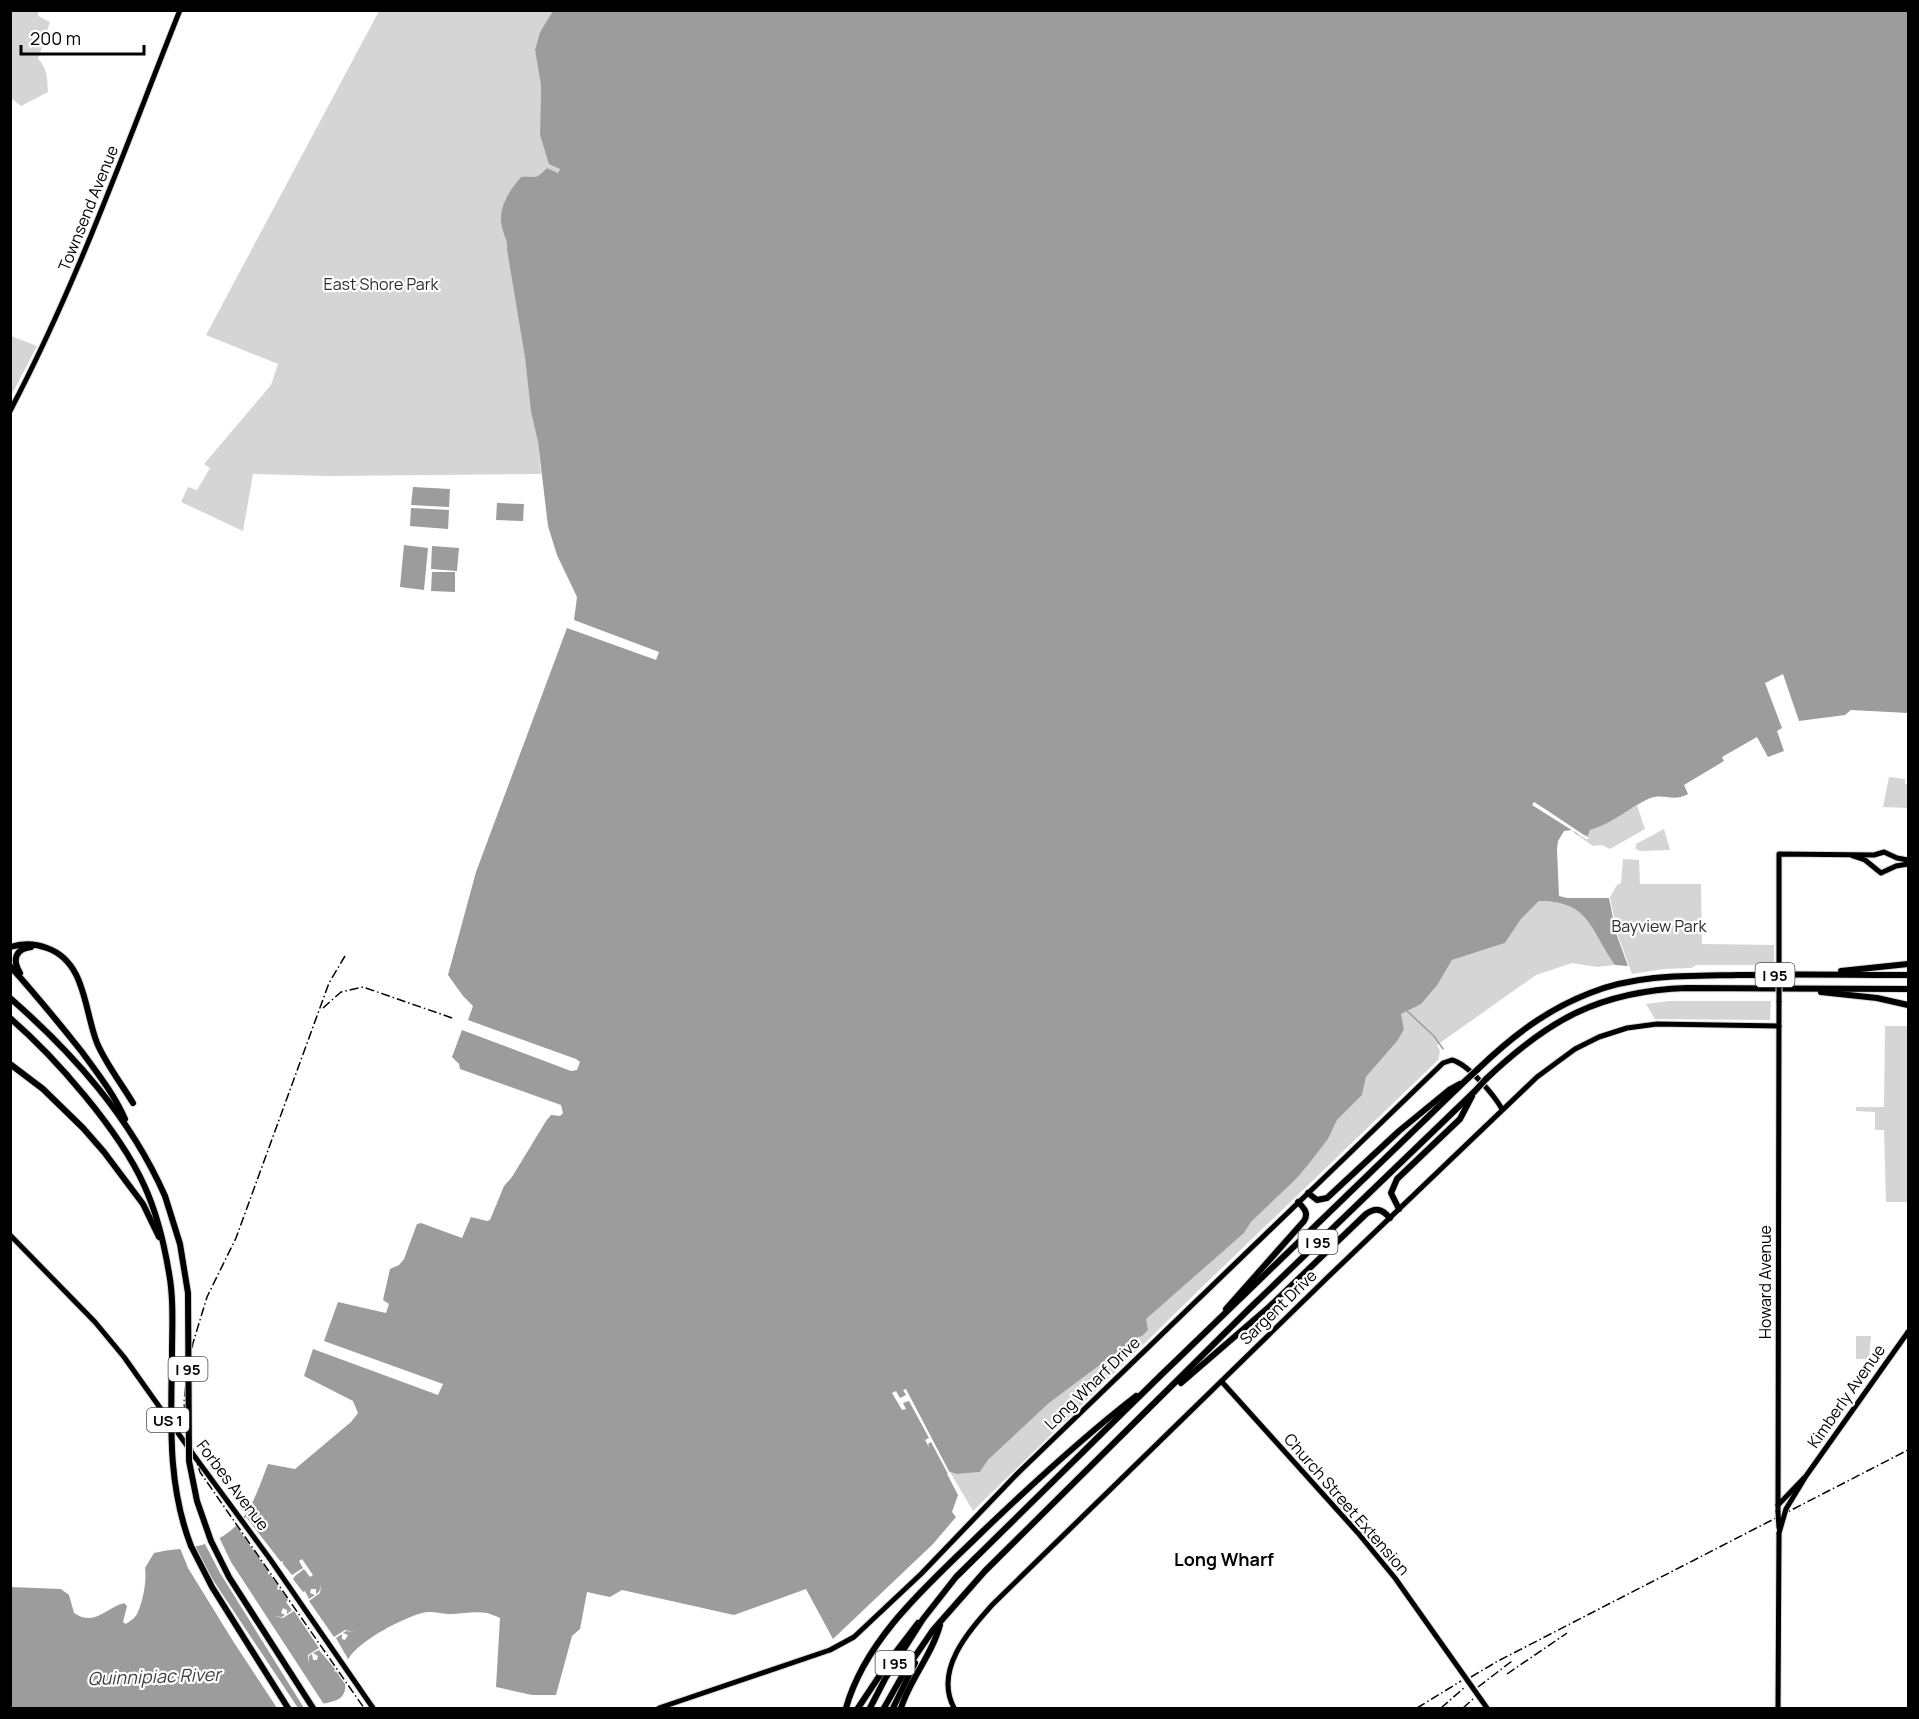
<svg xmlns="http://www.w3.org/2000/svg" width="1919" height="1719" font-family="Manrope,sans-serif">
<rect width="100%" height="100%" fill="#fff"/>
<g fill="#d5d5d5">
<path d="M 10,11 L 38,11 L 38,16 L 50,22 L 38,59 C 48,68 47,80 48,92 L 21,106 L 11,98 Z"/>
<path d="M 379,11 L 553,11 L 540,32 L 535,50 L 541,86 L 540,135 L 560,168 L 558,173 L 547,168 C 533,182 536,175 521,177 C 508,192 496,210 503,231 C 505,239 508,241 507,250 L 525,358 L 531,412 L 538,442 L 541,474 L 330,476 L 253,474 L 243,531 L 181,502 L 188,487 L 197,490 L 210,468 L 204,464 L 271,385 L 278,364 L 206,335 Z"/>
<polygon points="11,336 37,346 11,396 10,336"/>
<polygon points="1889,777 1905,779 1905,784 1908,784 1908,808 1883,807"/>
<polygon points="1637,805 1645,829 1610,849 1602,845 1593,846 1576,834 1588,836 1590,830"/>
<polygon points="1664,829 1670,850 1640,851 1636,849 1636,844"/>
<polygon points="1623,859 1639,860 1640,884 1701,884 1702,944 1774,945 1774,965 1697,965 1691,968 1664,969 1632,974 1617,933 1610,897 1617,885 1621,883"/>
<path d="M 1539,901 C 1590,901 1590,930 1615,965 L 1597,967 L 1572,963 L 1536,975 L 1437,1045 L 1440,1051 L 1438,1060 L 1200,1289 L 973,1511 L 950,1472 L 957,1474 L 980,1472 L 988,1460 L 1049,1403 L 1136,1338 L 1142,1336 L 1145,1319 L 1244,1233 L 1251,1222 L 1296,1179 L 1308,1165 L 1328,1139 L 1337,1120 L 1362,1095 L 1366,1077 L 1398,1040 L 1404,1029 L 1401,1014 L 1438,984 L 1452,960 L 1505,943 L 1521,919 Z"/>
<polygon points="1670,1001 1771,1001 1770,1020 1655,1019 1646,1004"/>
<polygon points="1885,1026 1908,1026 1908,1202 1886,1202 1884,1130 1875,1130 1875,1112 1856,1111 1856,1107 1884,1107"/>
<polygon points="1856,1336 1871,1336 1869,1359 1856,1359"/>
</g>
<g fill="#9c9c9c">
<path d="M 553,11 L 1908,11 L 1908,713 L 1851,710 L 1845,715 L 1799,721 L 1783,674 L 1765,683 L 1782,728 L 1777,731 L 1784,751 L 1768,757 L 1757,737 L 1722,757 L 1724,761 L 1684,785 L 1688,794 C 1672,803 1664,792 1648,799 C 1629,808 1611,824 1590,830 L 1588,836 L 1576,834 L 1572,830 L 1564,831 L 1558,841 L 1557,849 L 1559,896 L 1567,898 L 1609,898 L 1616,933 L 1628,966 L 1615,965 C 1590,930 1590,901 1539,901 L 1521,919 L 1505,943 L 1452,960 L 1438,984 L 1421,1004 L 1401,1014 L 1404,1029 L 1398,1040 L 1366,1077 L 1362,1095 L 1337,1120 L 1328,1139 L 1308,1165 L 1296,1179 L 1251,1222 L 1244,1233 L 1146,1319 L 1148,1330 L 1142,1336 L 1136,1338 L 1049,1403 L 988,1460 L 980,1472 L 957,1474 L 950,1472 L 947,1474 L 958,1495 L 952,1512 L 956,1517 L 933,1544 L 833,1639 L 806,1589 L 734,1615 L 622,1590 L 610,1597 L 587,1592 L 580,1629 L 572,1636 L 556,1695 L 532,1695 L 496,1687 L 500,1618 C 496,1616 491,1614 487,1613 C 475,1611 462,1614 450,1614 C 440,1614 433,1610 422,1613 C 401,1619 365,1638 351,1655 C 340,1669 350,1682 343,1695 C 337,1704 320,1702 310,1708 L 11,1708 L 10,1587 L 61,1589 L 69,1595 L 74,1613 C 95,1627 105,1608 124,1603 L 127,1606 L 123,1622 L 126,1624 C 130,1621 135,1618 137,1614 C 143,1602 147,1580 145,1568 L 154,1553 C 170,1549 189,1549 205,1544 C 246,1531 254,1500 268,1464 L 295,1469 L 351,1422 L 358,1413 L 353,1401 L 304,1376 L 313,1349 L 438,1395 L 443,1384 L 324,1341 L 338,1302 L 386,1313 L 389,1304 L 383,1300 L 390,1269 L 399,1265 L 404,1259 L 417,1224 L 421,1223 L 462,1238 L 471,1217 L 487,1221 L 490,1220 L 504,1186 L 512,1177 L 546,1121 L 551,1115 L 560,1116 L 563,1113 L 561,1105 L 460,1069 L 459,1064 L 452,1057 L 462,1030 L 571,1071 L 577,1070 L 580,1062 L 576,1059 L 468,1020 L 473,1006 L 463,996 L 448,975 L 476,872 L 567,628 L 656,660 L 659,652 L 574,620 L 577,597 L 557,555 L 548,526 L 538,442 L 531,412 L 525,358 L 507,250 C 508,241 505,239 503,231 C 496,210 508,192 521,177 C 536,175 533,182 547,168 L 558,173 L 560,169 L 549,164 L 540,135 L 541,86 L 535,50 L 540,32 Z"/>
<polygon points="413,487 450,489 449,507 411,505"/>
<polygon points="497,503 524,504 523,521 496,520"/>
<polygon points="411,508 449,510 448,529 410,526"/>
<polygon points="404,545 428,548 424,590 400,587"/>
<polygon points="432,546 459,548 457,571 431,569"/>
<polygon points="432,572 455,572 455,592 431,591"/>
</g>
<g fill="#fff">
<polygon points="1534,802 1542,807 1590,839 1586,839 1532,805"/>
<polygon points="906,1389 951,1475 957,1486 955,1487 931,1442 928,1444 930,1449 925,1440 929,1438 909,1401 903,1403 906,1409 902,1410 892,1393 896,1391 900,1398 906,1395 903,1390"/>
<polygon points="246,1517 281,1562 283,1561 283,1564 292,1575 303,1568 299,1561 302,1559 313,1575 310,1577 304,1569 295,1576 293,1579 303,1592 305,1591 309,1599 315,1595 310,1593 311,1589 316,1589 316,1594 319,1592 321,1585 320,1593 309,1601 334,1637 345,1630 354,1632 346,1631 343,1633 348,1635 345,1640 342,1639 342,1634 336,1638 348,1659 350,1658 352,1660 347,1669 347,1687 345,1687 345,1684 336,1671 334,1672 335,1669 319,1650 313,1653 318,1656 317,1660 313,1660 312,1654 309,1656 308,1664 308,1655 319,1648 294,1611 283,1618 274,1616 282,1617 285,1615 281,1613 283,1608 287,1610 287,1614 292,1610 286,1602 288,1600 280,1589 278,1590 277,1588 278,1586 270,1574 268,1575 268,1571 235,1524"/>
<polygon points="219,1537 231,1562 325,1706 304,1708 220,1573 205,1544"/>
<polygon points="194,1546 211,1577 298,1708 277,1708 233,1641 188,1568 180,1548"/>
</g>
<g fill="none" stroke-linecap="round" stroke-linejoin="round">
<polyline stroke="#9c9c9c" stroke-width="1.5" points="1407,1011 1434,1036 1443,1049"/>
<g stroke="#dbdbdb" stroke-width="7">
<g id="major">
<path d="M 10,411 C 78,282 126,145 180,10"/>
<polyline points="1853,856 1865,860 1881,873 1896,866 1908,864"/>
<polyline points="1779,965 1779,854 1874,855 1884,852 1897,858 1908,860"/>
<polyline points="10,1235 95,1322 124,1357 195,1457 270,1559 373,1708"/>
<polyline points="1222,1382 1358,1533"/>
<polyline points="1778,1505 1804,1478"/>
<polyline points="1786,1509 1806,1476 1908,1332"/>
<polyline points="1778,1512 1779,1001"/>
<path d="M 659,1708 L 830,1650 L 854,1637 L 921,1574 L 1017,1474 L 1443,1063 L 1452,1060 C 1468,1064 1494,1095 1502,1109"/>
<path d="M 954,1708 C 934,1670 968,1632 992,1605 L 1328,1277 L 1537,1077 L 1575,1049 L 1599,1037 L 1627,1028 L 1657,1024 L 1779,1026"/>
<polyline points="1778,1708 1779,1533"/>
</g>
</g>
<g stroke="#dbdbdb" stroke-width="8">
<g id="highway">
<path d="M 10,947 C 23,943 34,943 47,948 C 86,962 84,1010 97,1043 C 106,1064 121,1083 133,1103"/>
<path d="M 10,966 C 35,994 59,1023 82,1052 C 98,1074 114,1094 125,1119"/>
<polyline points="1841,971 1908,964"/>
<path d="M 20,973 C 12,960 15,949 31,947"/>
<polyline points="1821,992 1877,998 1908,1005"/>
<path d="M 10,998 C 74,1054 130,1117 165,1196"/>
<path d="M 10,1018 C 56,1058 119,1130 144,1185 C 157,1213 164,1243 169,1273 C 174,1300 172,1328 172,1355"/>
<polyline points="10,1064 43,1089 83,1128 104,1152 143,1204 159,1237"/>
<path d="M 1477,1070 C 1511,1037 1546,1010 1590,993 C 1638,974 1688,976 1739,975 C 1795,974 1852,975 1908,975"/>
<path d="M 1486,1079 C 1548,1020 1599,991 1687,988 L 1908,989"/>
<polyline points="1308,1193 1317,1200 1327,1198 1399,1131 1449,1090 1460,1084"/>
<polyline points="1399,1209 1391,1193 1397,1179 1460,1119 1472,1096"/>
<path d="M 1226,1309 L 1304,1221 C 1309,1213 1304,1208 1298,1202"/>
<path d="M 1181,1383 L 1269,1307 L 1366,1214 C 1376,1207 1382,1209 1390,1218"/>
<polyline points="211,1541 229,1577 313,1708"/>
<polyline points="191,1546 212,1587 288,1708"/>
<path d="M 846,1708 C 866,1637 930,1583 981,1533 C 1031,1485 1082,1438 1136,1396"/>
<polyline points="858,1708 892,1657 918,1623"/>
<polyline points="870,1708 885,1679 923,1619 956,1577 1157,1379 1465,1081"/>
<polyline points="884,1708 905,1671 933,1630 985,1571 1249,1309 1475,1091"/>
<polyline points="893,1708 915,1663"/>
<path d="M 901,1708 C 910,1679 932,1655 940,1625"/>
</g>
</g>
<use href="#major" stroke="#000" stroke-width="5"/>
<use href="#highway" stroke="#000" stroke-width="6"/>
<g stroke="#000" stroke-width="1.5" stroke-dasharray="9 3 1.5 3" stroke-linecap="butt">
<polyline points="345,956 329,983 236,1238 207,1297 193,1343 187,1371 184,1403 189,1438 200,1472 364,1708"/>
<polyline points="323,1008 341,992 363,987 455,1019"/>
<polyline points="1507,1674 1567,1633"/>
<polyline points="1471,1677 1498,1661 1908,1450"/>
<polyline points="1478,1687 1512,1661"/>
<polyline points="1417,1708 1461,1681"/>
<polyline points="1441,1708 1465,1687"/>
<polyline points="1463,1708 1473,1699"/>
</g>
<g stroke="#dbdbdb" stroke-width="7" stroke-linecap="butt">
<g id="major-bridge">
<polyline points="1779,1001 1779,965"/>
<polyline points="1778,1512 1779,1528"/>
<polyline points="1358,1533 1395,1578 1487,1708"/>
<polyline points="1779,1533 1786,1509"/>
</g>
</g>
<g stroke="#dbdbdb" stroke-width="8" stroke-linecap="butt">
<g id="highway-bridge">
<polyline points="1465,1081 1477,1070"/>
<polyline points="1475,1091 1486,1079"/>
<polyline points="165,1196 180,1244 188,1293 189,1461 197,1501 211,1541"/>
<path d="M 172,1355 C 171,1421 167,1484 191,1546"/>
</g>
</g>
<use href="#major-bridge" stroke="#000" stroke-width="5"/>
<use href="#highway-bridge" stroke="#000" stroke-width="6"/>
</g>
<g text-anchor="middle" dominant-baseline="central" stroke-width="4.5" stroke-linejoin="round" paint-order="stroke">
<g fill="#fff" stroke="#4c4c4c" stroke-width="1.5">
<rect x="1755.5" y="963" width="39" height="24" rx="4.5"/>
<rect x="1298.5" y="1230" width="39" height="24" rx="4.5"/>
<rect x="168.5" y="1357" width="39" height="24" rx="4.5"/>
<rect x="147" y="1408" width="42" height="24" rx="4.5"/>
<rect x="875.5" y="1651" width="39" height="24" rx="4.5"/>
</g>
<g font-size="15" font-weight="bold" fill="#000">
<text x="1775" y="975">I 95</text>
<text x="1318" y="1242">I 95</text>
<text x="188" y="1369">I 95</text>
<text x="168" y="1420">US 1</text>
<text x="895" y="1663">I 95</text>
</g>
<g font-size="16" fill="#000" stroke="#fff">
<text transform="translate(88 208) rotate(-68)">Townsend Avenue</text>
<text transform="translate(1765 1282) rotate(-90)">Howard Avenue</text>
<text transform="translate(1278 1307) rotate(-44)">Sargent Drive</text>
<text transform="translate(1092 1383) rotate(-44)">Long Wharf Drive</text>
<text transform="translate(1846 1396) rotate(-55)">Kimberly Avenue</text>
<text transform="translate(233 1485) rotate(53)">Forbes Avenue</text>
<text transform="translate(1347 1504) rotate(49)">Church Street Extension</text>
</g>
<g font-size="16" fill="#2c2c2c" stroke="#fff">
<text x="381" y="284">East Shore Park</text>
<text x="1659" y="926">Bayview Park</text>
</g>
<g font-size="18" font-weight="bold" fill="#000" stroke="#fff">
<text x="1224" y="1559">Long Wharf</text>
</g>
<g font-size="18" font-style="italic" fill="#3d3d3d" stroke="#fff">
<text transform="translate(154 1676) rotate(-2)">Quinnipiac River</text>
</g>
</g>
<rect width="1919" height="1719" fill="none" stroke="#000000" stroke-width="24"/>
<path d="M21 45v9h123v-9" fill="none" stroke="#000000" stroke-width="3"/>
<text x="30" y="45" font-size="18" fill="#000000" stroke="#ffffff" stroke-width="4.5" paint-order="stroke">200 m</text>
</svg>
